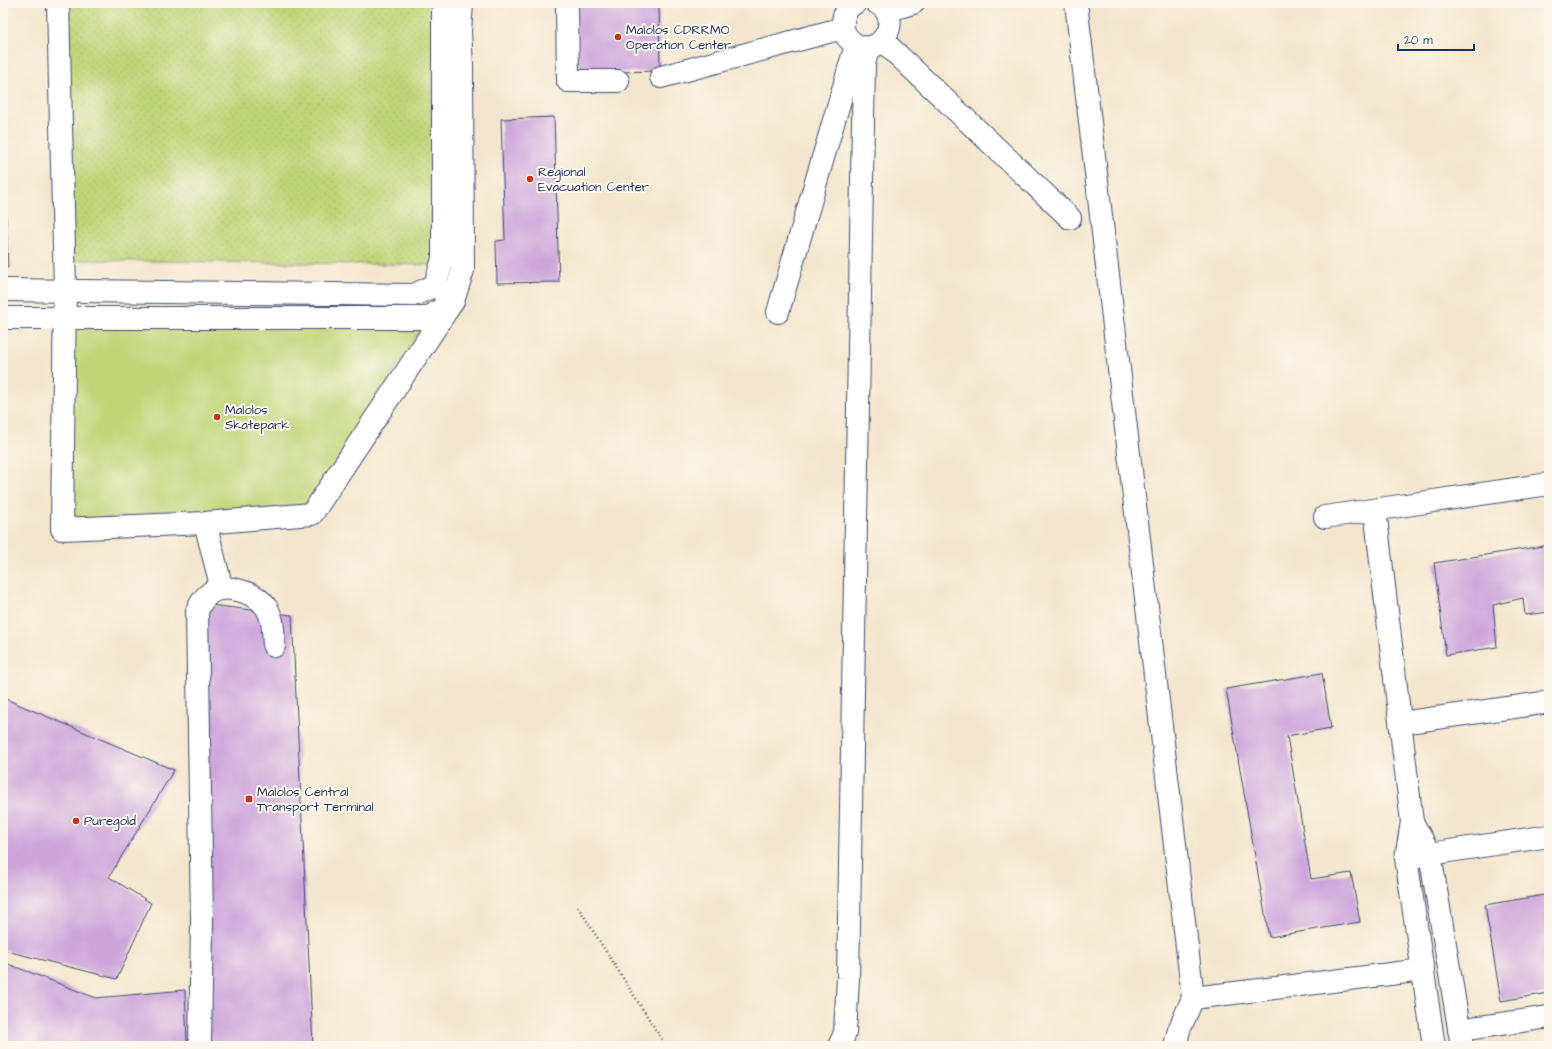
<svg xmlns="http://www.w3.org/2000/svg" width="1552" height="1049" font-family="'Architects Daughter',sans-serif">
<defs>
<pattern id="grass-dots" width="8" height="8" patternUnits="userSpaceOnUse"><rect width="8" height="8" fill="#c1d578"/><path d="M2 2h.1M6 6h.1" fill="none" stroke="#a5b76a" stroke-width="1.8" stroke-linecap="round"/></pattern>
</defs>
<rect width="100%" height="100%" fill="#fbf7ec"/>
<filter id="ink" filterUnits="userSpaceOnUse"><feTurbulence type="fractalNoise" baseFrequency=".025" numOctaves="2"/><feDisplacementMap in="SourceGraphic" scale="8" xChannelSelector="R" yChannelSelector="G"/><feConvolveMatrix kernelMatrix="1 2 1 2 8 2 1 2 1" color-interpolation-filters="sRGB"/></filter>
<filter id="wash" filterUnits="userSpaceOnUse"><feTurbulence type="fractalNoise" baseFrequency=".012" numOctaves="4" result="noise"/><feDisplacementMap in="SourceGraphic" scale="16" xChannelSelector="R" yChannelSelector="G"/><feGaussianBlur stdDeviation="0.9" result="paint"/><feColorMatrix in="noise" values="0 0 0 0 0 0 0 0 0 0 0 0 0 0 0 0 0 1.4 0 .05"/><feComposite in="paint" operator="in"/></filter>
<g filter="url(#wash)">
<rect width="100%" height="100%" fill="#f4e6ce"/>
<polygon fill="url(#grass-dots)" stroke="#6e826b" points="66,3 433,3 432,265 71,260"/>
<polygon fill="#c1d578" stroke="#6e826b" points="71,325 421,328 308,507 69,520"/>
<g id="blocks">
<g fill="#cda5db">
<polygon points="576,3 659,3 660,71 577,73"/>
<polygon points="554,117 559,282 497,283 496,241 505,240 501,119"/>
<polygon points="3,197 5,197 8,268 3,268"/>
<polygon points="1549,545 1549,612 1525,615 1523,598 1493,605 1497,647 1446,655 1434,563"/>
<polygon points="202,604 292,615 313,1046 190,1046"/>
<polygon points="1322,673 1331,728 1287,736 1311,879 1351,873 1360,922 1269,937 1226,689"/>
<polygon points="3,698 174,770 109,877 151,903 117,979 3,950"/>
<polygon points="1544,895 1549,924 1549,993 1501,1001 1485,905"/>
<polygon points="3,962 96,998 185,990 187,1046 3,1046"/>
</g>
</g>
</g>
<g filter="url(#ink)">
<use href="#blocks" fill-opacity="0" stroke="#3c4a6f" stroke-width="1"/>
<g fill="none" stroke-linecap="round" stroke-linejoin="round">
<g stroke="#3c4a6f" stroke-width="24">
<g id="minor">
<polyline points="58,3 65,290 62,529 205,523 312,514 453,301 435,285"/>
<polyline points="567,3 568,81 618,81"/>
<path d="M 855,3 C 847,7 843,15 843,23 C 842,31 846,37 852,42 C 877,63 907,19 877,3"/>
<polyline points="1076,3 1193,998 1179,1030 1175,1046"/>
<polyline points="886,11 913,3"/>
<polyline points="883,41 1070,218"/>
<polyline points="661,77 843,28"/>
<polyline points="3,290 414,295 435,285 443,259 443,3"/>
<polyline points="778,312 856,45"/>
<polyline points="3,318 428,318 453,301 463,270 462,65 460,32 462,3"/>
<polyline points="1375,510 1412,822"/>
<polyline points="1325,517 1549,484"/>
<polyline points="205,523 222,589"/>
<polyline points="1401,723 1549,702"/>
<polyline points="1416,856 1549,836"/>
<polyline points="1193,998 1423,970"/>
<polyline points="1459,1030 1549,1017"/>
<path d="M 200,1046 L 202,921 L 197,611 C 200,604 203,598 210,593 C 225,583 256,592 266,607 C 274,618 273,633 274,646"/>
<polyline points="839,1046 845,1033 848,978 864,65 868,48"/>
<polyline points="1434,1046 1406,858 1412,822 1430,854 1462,1046"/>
</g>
</g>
<polyline stroke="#3c4a6f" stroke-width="2.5" stroke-dasharray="1 3" stroke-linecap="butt" points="578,907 666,1046"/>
<use href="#minor" stroke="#fff" stroke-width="22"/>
</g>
</g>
<g fill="#c8321e" stroke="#fbf7ec" stroke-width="1.5">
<circle cx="618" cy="37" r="4"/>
<circle cx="530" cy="179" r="4"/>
<circle cx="217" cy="417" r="4"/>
<rect x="245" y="795" width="8" height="8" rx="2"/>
<circle cx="76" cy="821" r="4"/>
</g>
<g text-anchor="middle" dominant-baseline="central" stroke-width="4" stroke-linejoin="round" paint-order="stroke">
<g font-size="13" fill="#1b2f5e" stroke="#fbf7ec" text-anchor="start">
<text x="626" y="30">Malolos CDRRMO<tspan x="626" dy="15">Operation Center</tspan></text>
<text x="538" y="172">Regional<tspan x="538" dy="15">Evacuation Center</tspan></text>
<text x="225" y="410">Malolos<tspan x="225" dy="15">Skatepark</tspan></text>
<text x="257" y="792">Malolos Central<tspan x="257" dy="15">Transport Terminal</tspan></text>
<text x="84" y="821">Puregold</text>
</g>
</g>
<rect width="1552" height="1049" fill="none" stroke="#fbf7ec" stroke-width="16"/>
<path d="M1398 44v6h76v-6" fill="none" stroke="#1b2f5e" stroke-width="2"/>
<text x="1404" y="44" font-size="12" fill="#1b2f5e" stroke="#fbf7ec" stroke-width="3" paint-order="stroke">20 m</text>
</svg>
